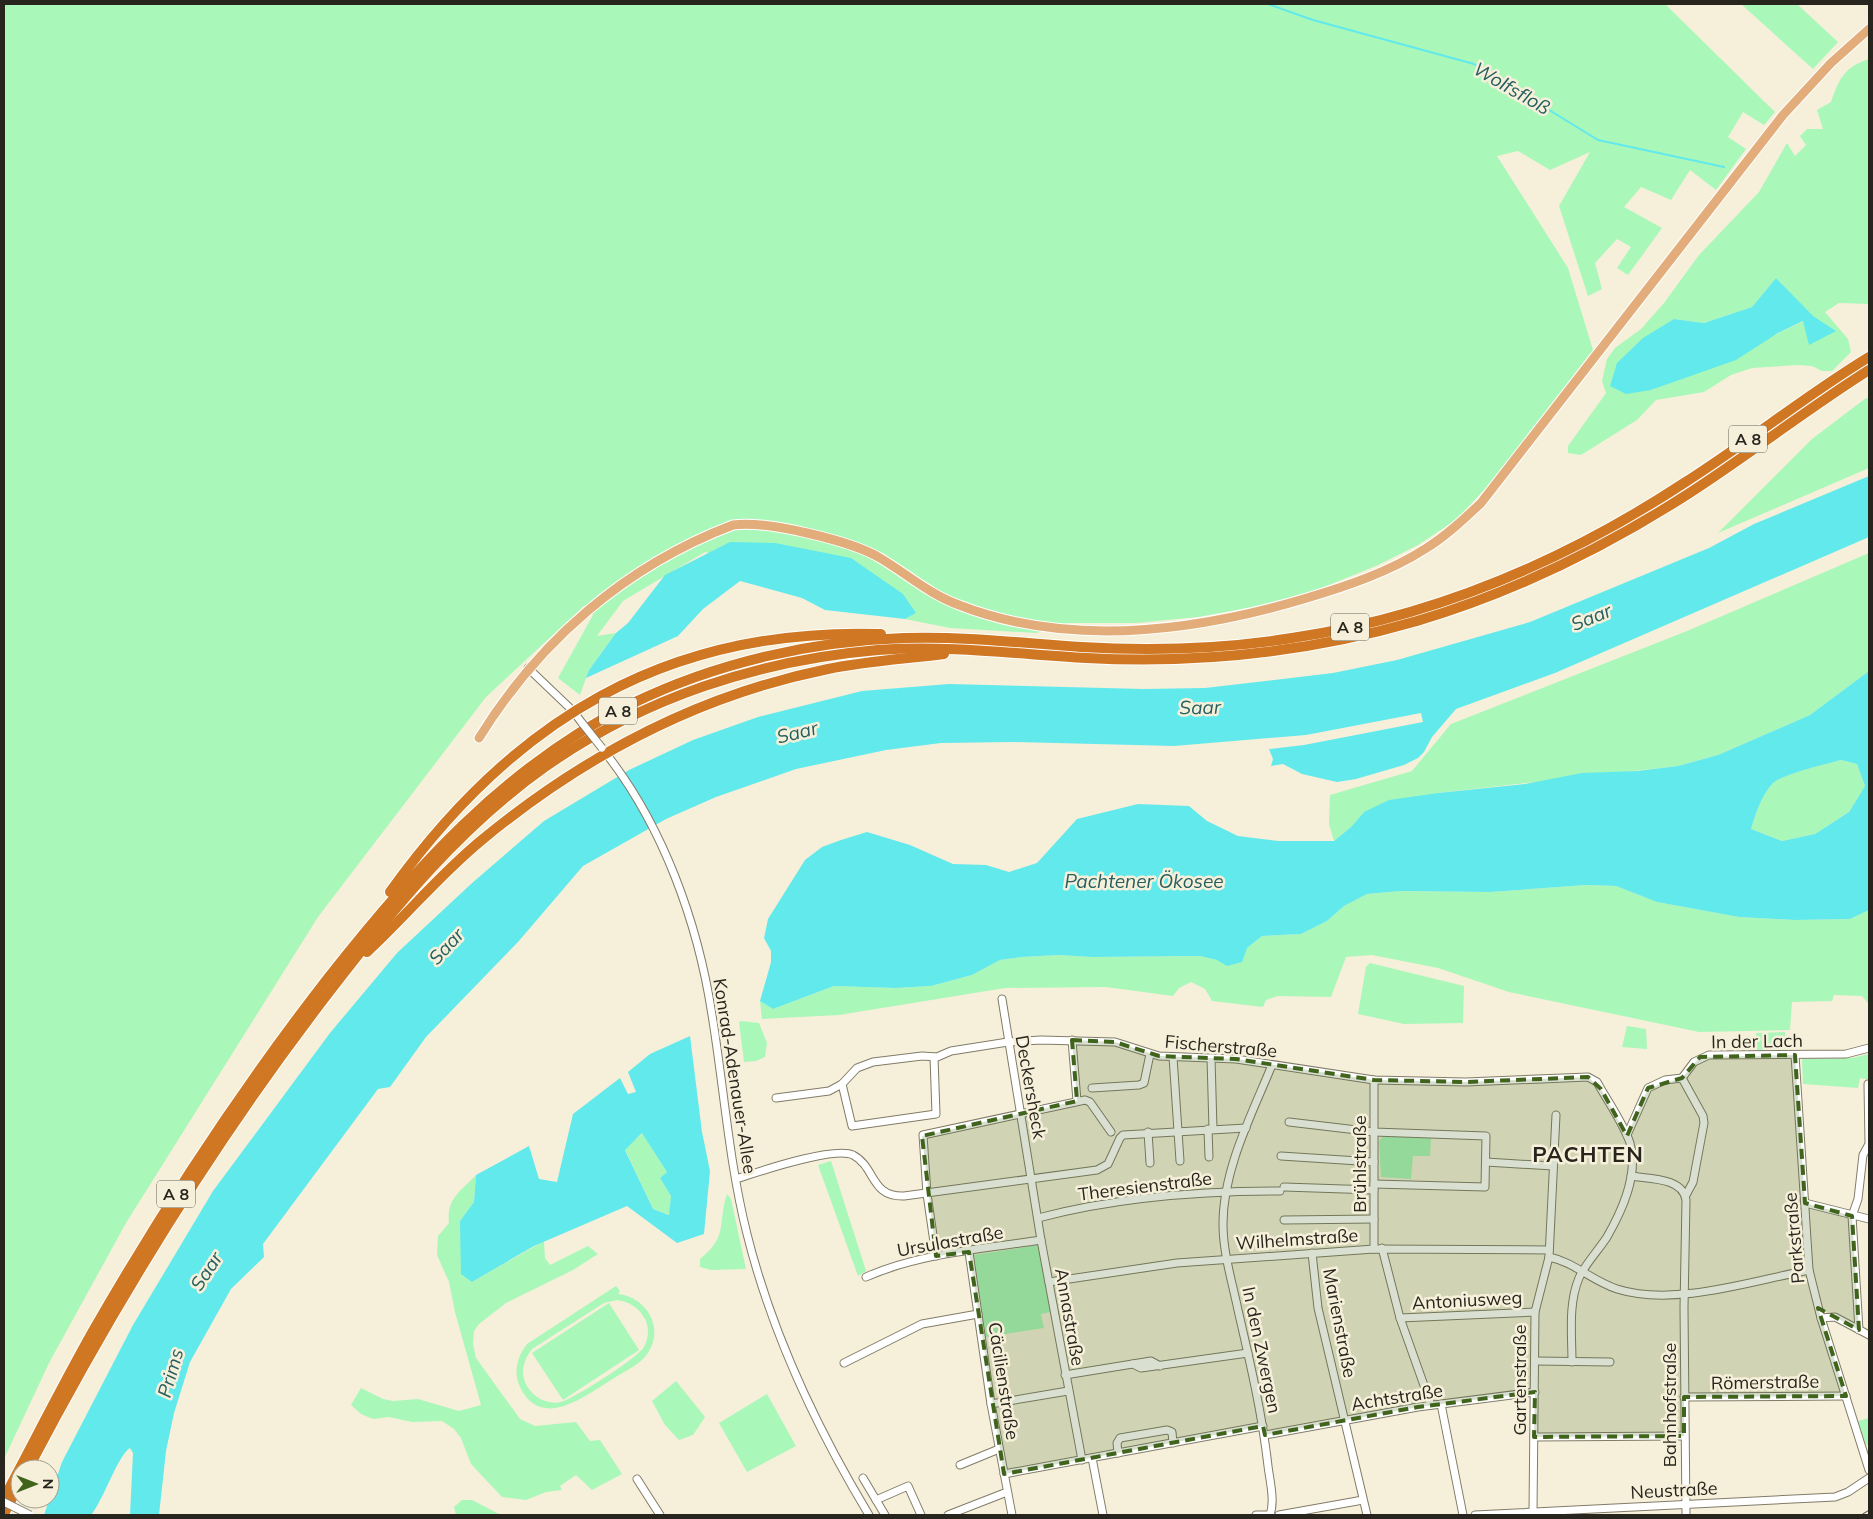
<svg xmlns="http://www.w3.org/2000/svg" width="1873" height="1519" font-family="Mulish,sans-serif">
<rect width="100%" height="100%" fill="#f6f0da"/>
<g fill="#aaf7ba" fill-rule="evenodd">
<polygon points="4,4 1665,4 1775,112 1764,125 1743,112 1728,137 1746,149 1716,190 1690,170 1671,200 1641,187 1624,207 1662,228 1628,275 1617,268 1631,247 1617,239 1595,263 1602,289 1588,296 1559,206 1590,152 1550,170 1518,151 1497,156 1568,268 1593,350 1493,480 1457,519 1418,545 1376,566 1319,589 1259,606 1198,617 1136,623 1068,623 1036,633 950,628 905,619 916,613 705,552 623,601 597,636 616,633 589,670 580,695 558,678 593,615 584,606 486,697 318,917 126,1223 49,1363 4,1459"/>
<polygon points="1741,4 1797,4 1838,42 1813,69"/>
<path d="M 1869,59 L 1869,304 L 1839,303 L 1825,312 L 1848,339 L 1851,352 L 1832,371 L 1822,371 L 1812,366 L 1798,365 L 1752,368 L 1731,375 L 1704,392 L 1656,400 L 1637,420 L 1581,455 L 1568,453 L 1568,446 L 1606,393 L 1602,381 L 1607,359 L 1615,348 L 1641,329 L 1664,303 L 1699,255 L 1759,192 L 1787,143 L 1795,156 L 1806,145 L 1800,136 L 1807,129 L 1823,129 L 1817,110 L 1831,102 C 1839,79 1844,67 1869,59 ZM 1776,278 L 1813,317 L 1836,331 L 1804,321 L 1688,376 L 1651,390 L 1674,319 L 1704,323 L 1752,307 Z"/>
<polygon points="1866,398 1869,399 1869,468 1718,533 1812,439"/>
<polygon points="1869,553 1869,671 1810,715 1718,755 1678,766 1438,793 1364,812 1351,827 1334,841 1329,824 1330,795 1412,771 1451,724 1687,631"/>
<path d="M 1841,760 L 1857,764 L 1865,786 L 1849,812 L 1815,834 L 1782,841 L 1751,829 C 1756,813 1761,796 1773,783 C 1783,774 1827,764 1841,760 Z"/>
<polygon points="1586,885 1616,886 1657,902 1739,917 1795,920 1850,919 1869,910 1869,1002 1868,1003 1862,996 1834,995 1832,1001 1792,1002 1790,1030 1699,1032 1509,992 1438,968 1372,955 1346,957 1331,997 1278,996 1266,1000 1263,1007 1212,1001 1205,989 1191,982 1179,988 1173,996 1106,987 1005,988 839,1015 762,1019 760,1001 773,1009 834,986 895,988 931,986 972,975 1000,960 1022,957 1059,955 1092,957 1200,956 1217,960 1247,948 1262,936 1301,934 1327,921 1344,906 1367,894 1401,891 1490,892"/>
<polygon points="1370,963 1464,986 1463,1023 1404,1024 1358,1014 1366,967"/>
<polygon points="741,1021 759,1023 767,1043 765,1057 756,1061 744,1062 739,1022"/>
<polygon points="1627,1026 1646,1029 1647,1049 1622,1047"/>
<polygon points="1785,1032 1786,1049 1757,1050 1756,1033"/>
<polygon points="1869,1054 1869,1080 1860,1078 1858,1088 1803,1084 1802,1059 1852,1058"/>
<polygon points="643,1133 667,1172 660,1178 671,1196 670,1215 653,1209 625,1149"/>
<polygon points="1383,1136 1431,1138 1430,1156 1413,1156 1411,1179 1381,1177 1379,1141"/>
<polygon points="831,1161 866,1271 858,1276 818,1165"/>
<path d="M 476,1175 L 474,1202 L 460,1221 L 472,1282 L 544,1241 L 545,1258 L 550,1265 L 588,1246 L 598,1254 L 573,1270 L 506,1303 L 479,1324 L 474,1331 L 473,1344 L 476,1358 L 520,1419 L 535,1426 L 576,1422 L 590,1441 L 600,1440 L 622,1474 L 592,1490 L 576,1475 L 560,1486 L 562,1490 L 546,1492 L 526,1500 L 502,1497 L 471,1464 L 461,1438 L 454,1429 L 442,1421 L 412,1422 L 389,1417 L 373,1419 L 361,1414 L 351,1405 L 361,1388 L 383,1399 L 393,1401 L 418,1399 L 459,1411 L 481,1405 L 455,1312 L 449,1282 L 437,1255 L 438,1236 L 449,1223 C 446,1199 461,1191 476,1175 Z"/>
<path d="M 727,1194 L 731,1199 L 746,1269 L 711,1270 L 700,1267 L 700,1259 C 729,1236 717,1224 727,1194 Z"/>
<polygon points="1038,1245 1051,1312 1041,1314 1044,1328 986,1337 974,1255"/>
<path d="M 616,1286 L 620,1291 L 618,1294 C 646,1297 665,1327 648,1353 C 640,1365 623,1372 611,1380 C 585,1396 541,1431 520,1387 C 513,1372 517,1357 527,1344 ZM 617,1300 C 640,1303 656,1325 644,1347 C 638,1358 573,1399 561,1402 C 547,1405 532,1397 526,1384 C 520,1372 524,1359 532,1349 L 604,1303 Z"/>
<polygon points="609,1303 639,1350 563,1400 532,1353"/>
<polygon points="676,1381 705,1417 693,1435 679,1440 665,1425 652,1401"/>
<polygon points="767,1394 796,1446 747,1472 719,1423"/>
<polygon points="1869,1418 1869,1444 1866,1445 1858,1421"/>
<polygon points="462,1500 472,1500 501,1515 456,1515 454,1507"/>
</g>
<g fill="#62e9ec" fill-rule="evenodd">
<polygon points="1776,278 1813,316 1836,331 1809,345 1803,321 1778,333 1736,360 1651,390 1626,394 1610,386 1617,363 1643,338 1674,319 1704,323 1752,307"/>
<path d="M 1869,476 L 1869,537 L 1555,673 L 1456,709 L 1432,737 L 1424,752 L 1418,758 L 1404,765 L 1356,779 L 1337,782 L 1302,774 L 1283,764 L 1271,766 L 1273,759 L 1269,749 L 1304,745 L 1423,722 L 1421,713 L 1306,735 L 1174,746 L 1012,742 L 941,743 L 886,750 L 796,769 L 716,797 L 666,819 L 583,866 L 518,942 L 426,1037 L 390,1087 L 378,1089 L 263,1244 L 264,1257 L 231,1289 L 190,1362 L 174,1413 L 166,1451 L 159,1515 L 130,1515 L 133,1453 L 130,1448 C 118,1455 103,1501 91,1515 L 44,1515 L 62,1462 L 133,1325 L 213,1191 L 330,1033 L 397,953 L 471,884 L 544,821 L 629,770 L 693,740 L 758,717 L 862,691 L 949,684 L 1144,689 L 1205,688 L 1333,673 L 1397,660 L 1530,622 L 1709,548 L 1754,524 Z"/>
<polygon points="730,542 775,543 851,558 903,594 916,613 905,619 825,610 802,598 740,581 703,609 678,636 586,678 589,670 616,633 628,623 665,575"/>
<path d="M 1869,671 L 1869,910 L 1850,919 L 1795,920 L 1739,917 L 1657,902 L 1616,886 L 1586,885 L 1490,892 L 1401,891 L 1367,894 L 1344,906 L 1327,921 L 1301,934 L 1262,936 L 1247,948 L 1242,962 L 1227,966 L 1217,960 L 1200,956 L 1092,957 L 1059,955 L 1022,957 L 1000,960 L 972,975 L 931,986 L 895,988 L 834,986 L 773,1009 L 760,1001 L 771,962 L 771,951 L 764,938 L 768,919 L 805,860 L 822,847 L 841,840 L 867,832 L 910,845 L 953,864 L 986,865 L 1009,872 L 1037,863 L 1077,819 L 1138,804 L 1189,806 L 1207,821 L 1238,836 L 1278,841 L 1334,841 L 1351,827 L 1364,812 L 1389,800 L 1438,793 L 1525,784 L 1582,773 L 1637,771 L 1678,766 L 1718,755 L 1810,715 ZM 1841,760 L 1857,764 L 1865,786 L 1849,812 L 1815,834 L 1782,841 L 1751,829 C 1756,813 1761,796 1773,783 C 1783,774 1827,764 1841,760 Z"/>
<path d="M 690,1036 L 702,1132 L 710,1171 L 704,1234 L 677,1243 L 627,1206 L 534,1246 L 472,1282 L 461,1274 L 460,1221 L 474,1202 L 476,1175 L 529,1146 L 539,1179 L 557,1182 L 573,1114 L 620,1078 L 628,1094 L 636,1092 L 628,1072 L 650,1054 ZM 642,1133 L 667,1172 L 660,1178 L 671,1196 L 669,1215 L 653,1209 L 625,1150 Z"/>
</g>
<g fill="none" stroke-linecap="round" stroke-linejoin="round">
<polyline stroke="#62e9ec" stroke-width="2" points="1268,4 1313,20 1474,64 1598,140 1724,167"/>
<g stroke="#817c68" stroke-width="9">
<g id="minor">
<polyline points="528,668 573,711 582,723"/>
<path d="M 604,751 C 663,825 698,923 712,1015 C 724,1088 729,1163 747,1234 C 772,1334 816,1427 869,1515"/>
<polyline points="1002,999 1041,1240 1082,1460"/>
<polyline points="1072,1040 1077,1101"/>
<polyline points="1795,1055 1809,1270 1821,1318 1869,1470"/>
<polyline points="1173,1057 1180,1161"/>
<polyline points="1211,1058 1213,1129"/>
<polyline points="1682,1078 1703,1116 1704,1123 1693,1182 1686,1195"/>
<polyline points="842,1084 852,1126 936,1114 934,1057"/>
<polyline points="1092,1088 1139,1085 1144,1083 1150,1054"/>
<path d="M 776,1098 L 829,1091 L 842,1084 L 857,1068 L 873,1062 L 922,1056 L 937,1057 L 951,1051 L 1008,1042 L 1041,1040 L 1115,1042 L 1159,1056 L 1236,1059 L 1374,1080 L 1466,1082 L 1588,1077 L 1597,1082 L 1601,1089 C 1611,1106 1624,1125 1630,1143 C 1639,1175 1622,1211 1607,1237 C 1598,1251 1585,1264 1579,1278 C 1568,1304 1572,1335 1572,1362"/>
<polyline points="1289,1122 1374,1132 1486,1136 1485,1187 1374,1184"/>
<polyline points="1208,1129 1209,1157"/>
<polyline points="1148,1132 1150,1163"/>
<polyline points="1627,1135 1648,1088 1665,1080 1682,1078 1694,1062 1709,1055 1846,1054 1869,1048"/>
<polyline points="1281,1156 1374,1162"/>
<polyline points="1486,1162 1553,1166"/>
<path d="M 1631,1176 C 1648,1179 1683,1177 1686,1200 L 1684,1308 L 1686,1515"/>
<path d="M 736,1179 C 758,1172 834,1146 853,1155 C 876,1167 870,1197 904,1196 L 1097,1170 L 1108,1164 L 1120,1138 L 1123,1135 L 1246,1128"/>
<polyline points="1284,1187 1374,1190"/>
<polyline points="1805,1203 1869,1219"/>
<path d="M 1038,1218 C 1117,1197 1198,1191 1280,1191"/>
<polyline points="1284,1220 1374,1219"/>
<polyline points="1382,1248 1400,1318 1431,1405"/>
<polyline points="1374,1249 1374,1080"/>
<polyline points="969,1252 991,1404 1012,1515"/>
<polyline points="1312,1253 1318,1308 1367,1515"/>
<polyline points="936,1256 927,1194 923,1135 1085,1100 1090,1102 1111,1132"/>
<path d="M 1549,1257 C 1574,1262 1592,1281 1617,1289 C 1674,1307 1752,1281 1809,1270"/>
<path d="M 866,1277 C 920,1253 983,1249 1041,1240"/>
<polyline points="1049,1282 1177,1263 1374,1249 1549,1250"/>
<polyline points="1400,1318 1535,1312"/>
<polyline points="1821,1318 1835,1317 1869,1335"/>
<polyline points="1859,1330 1852,1216 1858,1199 1863,1155 1869,1144 1868,1084"/>
<polyline points="1535,1361 1610,1362"/>
<polyline points="844,1363 922,1324 978,1314"/>
<polyline points="1133,1364 1141,1368 1248,1353"/>
<polyline points="1065,1375 1151,1361 1160,1366"/>
<polyline points="1684,1397 1846,1396"/>
<polyline points="991,1404 1068,1391"/>
<polyline points="1441,1404 1463,1515"/>
<polyline points="1265,1435 1418,1407 1535,1392"/>
<polyline points="1534,1437 1684,1436"/>
<polyline points="1118,1453 1117,1443 1120,1438 1167,1430 1172,1432 1173,1443"/>
<polyline points="1092,1458 1103,1515"/>
<polyline points="960,1465 999,1449"/>
<polyline points="1004,1474 1263,1426"/>
<polyline points="863,1478 885,1515"/>
<polyline points="637,1479 660,1515"/>
<polyline points="876,1500 908,1486 921,1515"/>
<polyline points="1533,1512 1535,1312 1549,1257 1556,1115"/>
<polyline points="948,1515 1007,1492"/>
<polyline points="1256,1515 1271,1515"/>
<path d="M 1270,1515 C 1275,1501 1270,1482 1268,1466 C 1262,1413 1250,1362 1238,1310 C 1232,1281 1223,1253 1223,1224 C 1223,1169 1252,1114 1272,1065"/>
<polyline points="1279,1515 1363,1500"/>
<polyline points="1475,1515 1835,1497 1848,1492 1869,1478"/>
</g>
</g>
<g stroke="#fff" stroke-width="11">
<path id="major" d="M 479,738 C 539,641 625,566 733,525 C 765,520 852,541 880,558 C 907,574 929,594 959,605 C 1069,648 1197,631 1307,598 C 1347,586 1389,572 1425,549 C 1446,536 1463,520 1481,503 L 1783,115 L 1831,63 L 1869,29"/>
</g>
<g stroke="#fff" stroke-width="12">
<g id="highway">
<path d="M 390,892 C 513,720 666,627 881,634"/>
<path d="M 367,952 C 407,915 441,873 483,839 C 585,755 699,695 828,669 C 867,661 905,659 944,654"/>
<path d="M 28,1469 C 116,1301 214,1141 330,991 C 393,909 459,828 545,767 C 643,698 759,660 878,650 C 948,645 1017,654 1086,658 C 1198,664 1310,652 1417,621 C 1514,592 1604,548 1688,494 C 1750,454 1807,409 1869,370"/>
<path d="M 4,1498 C 34,1442 62,1386 93,1331 C 163,1209 241,1090 328,978 C 413,870 505,766 631,704 C 715,663 811,641 904,638 C 963,636 1022,643 1081,647 C 1151,651 1223,649 1292,638 C 1434,617 1565,561 1684,483 C 1747,443 1805,396 1869,357"/>
<polyline points="4,1514 20,1483"/>
</g>
</g>
<use href="#minor" stroke="#fff" stroke-width="7"/>
<use href="#major" stroke="#e3ad7b" stroke-width="9"/>
<use href="#highway" stroke="#d07723" stroke-width="10"/>
<g stroke="#615e52" stroke-width="4">
<polyline id="rail" points="1864,1515 1869,1512"/>
</g>
<use href="#rail" stroke="#f6f0da" stroke-width="2" stroke-dasharray="5.5" stroke-linecap="butt"/>
<g stroke="#817c68" stroke-width="9" stroke-linecap="butt">
<g id="minor-bridge">
<polyline points="582,723 602,748"/>
<polyline points="4,1502 30,1515"/>
</g>
</g>
<use href="#minor-bridge" stroke="#fff" stroke-width="7"/>
</g>
<path fill="#41641c" fill-opacity="0.2" stroke="#41641c" stroke-width="4" stroke-dasharray="10 6" stroke-linejoin="round" d="M 1072,1040 L 1115,1042 L 1159,1056 L 1236,1059 L 1374,1080 L 1466,1082 L 1588,1077 L 1601,1089 L 1627,1136 L 1648,1088 L 1682,1078 L 1700,1057 L 1795,1055 L 1805,1203 L 1852,1216 L 1859,1330 L 1818,1308 L 1846,1396 L 1684,1397 L 1684,1436 L 1534,1437 L 1535,1392 L 1418,1407 L 1265,1435 L 1263,1426 L 1004,1474 L 969,1252 L 936,1256 L 922,1136 L 1077,1101 Z"/>
<g text-anchor="middle" dominant-baseline="central" stroke-width="5" stroke-linejoin="round" paint-order="stroke">
<g fill="#f6f0da" stroke="#656256" stroke-width="1">
<rect x="1729" y="425.5" width="38" height="27" rx="4"/>
<rect x="1331" y="613.5" width="38" height="27" rx="4"/>
<rect x="599" y="697.5" width="38" height="27" rx="4"/>
<rect x="157" y="1180.5" width="38" height="27" rx="4"/>
</g>
<g font-size="16" font-weight="bold" fill="#27251d">
<text x="1748" y="439">A 8</text>
<text x="1350" y="627">A 8</text>
<text x="618" y="711">A 8</text>
<text x="176" y="1194">A 8</text>
</g>
<g font-size="18" fill="#27251d" stroke="#f6f0da">
<text transform="translate(1757 1041) rotate(-1)">In der Lach</text>
<text transform="translate(1221 1046) rotate(5)">Fischerstraße</text>
<text transform="translate(735 1076) rotate(81)">Konrad-Adenauer-Allee</text>
<text transform="translate(1031 1087) rotate(80)">Deckersheck</text>
<text transform="translate(1359 1164) rotate(-90)">Brühlstraße</text>
<text transform="translate(1145 1186) rotate(-7)">Theresienstraße</text>
<text transform="translate(1794 1238) rotate(-95)">Parkstraße</text>
<text transform="translate(1297 1239) rotate(-4)">Wilhelmstraße</text>
<text transform="translate(950 1241) rotate(-10)">Ursulastraße</text>
<text transform="translate(1467 1300) rotate(-3)">Antoniusweg</text>
<text transform="translate(1070 1317) rotate(80)">Annastraße</text>
<text transform="translate(1340 1323) rotate(79)">Marienstraße</text>
<text transform="translate(1262 1350) rotate(78)">In den Zwergen</text>
<text transform="translate(1519 1380) rotate(-90)">Gartenstraße</text>
<text transform="translate(1004 1381) rotate(81)">Cäcilienstraße</text>
<text transform="translate(1765 1382) rotate(-1)">Römerstraße</text>
<text transform="translate(1397 1397) rotate(-9)">Achtstraße</text>
<text transform="translate(1669 1405) rotate(-90)">Bahnhofstraße</text>
<text transform="translate(1674 1490) rotate(-3)">Neustraße</text>
</g>
<g font-size="19" font-style="italic" fill="#265f60" stroke="#f6f0da">
<text transform="translate(1512 88) rotate(30)">Wolfsfloß</text>
<text transform="translate(1591 617) rotate(-22)">Saar</text>
<text transform="translate(1200 707) rotate(-1)">Saar</text>
<text transform="translate(797 732) rotate(-14)">Saar</text>
<text x="1144" y="881">Pachtener Ökosee</text>
<text transform="translate(446 946) rotate(-47)">Saar</text>
<text transform="translate(206 1271) rotate(-57)">Saar</text>
<text transform="translate(170 1373) rotate(-74)">Prims</text>
</g>
<g font-size="22" font-weight="bold" letter-spacing="1" fill="#27251d" stroke="#f6f0da">
<text x="1588" y="1154">PACHTEN</text>
</g>
</g>
<rect width="1873" height="1519" fill="none" stroke="#27251d" stroke-width="10"/>
<g transform="translate(35 1484) rotate(90)"><circle r="24" fill="#f6f0da" stroke="#a39f8e"/>
<path d="M0-4L9 19L0 12L-9 19Z" fill="#41641c"/>
<text y="-8" font-size="14" font-weight="bold" text-anchor="middle" fill="#27251d">N</text>
</g>
</svg>
